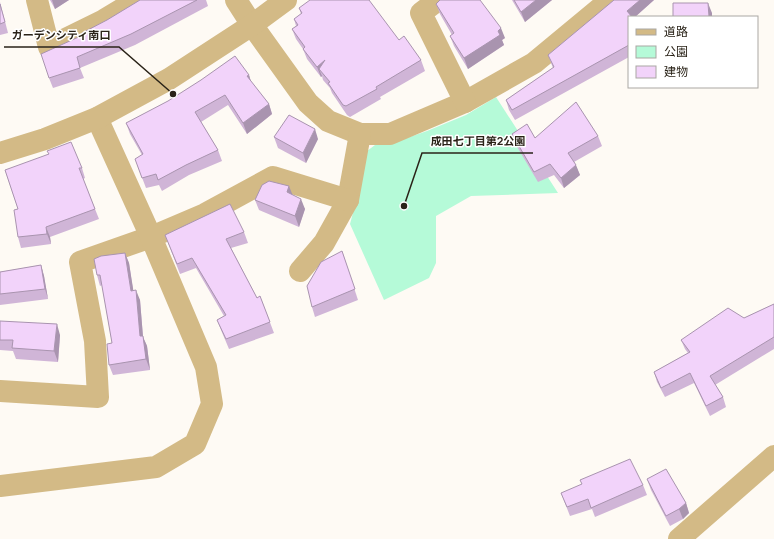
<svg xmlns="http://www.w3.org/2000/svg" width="774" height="539" font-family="Manrope,'Noto Sans JP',sans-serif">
<rect width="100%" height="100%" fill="#fefaf4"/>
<polygon fill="#b5fad8" points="496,97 558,193 471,196 436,216 436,263 429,278 384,300 350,224 359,190 363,154 375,145 395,142 427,131 466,115"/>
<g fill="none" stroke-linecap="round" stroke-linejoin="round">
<g stroke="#d3ba86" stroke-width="22">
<polyline points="37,0 49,47 104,20 137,0"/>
<polyline points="236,0 252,25 308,103 328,121 360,134 390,134 465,102 534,63 610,0"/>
<polyline points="438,0 421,13 465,102"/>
<polyline points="300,271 324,243 348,200 360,134"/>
<polyline points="0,391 98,397 95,341 80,262 151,237 205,214 273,177 348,200"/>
<polyline points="0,486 156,467 195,444 212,404 206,367 151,237 97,118"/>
</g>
<g stroke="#d3ba86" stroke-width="22">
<polyline points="0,153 45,139 97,118 169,79 252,25 286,0"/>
<polyline points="679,539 774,456"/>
</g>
</g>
<g fill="#d0b5d7">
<polygon points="50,0 69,0 55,9"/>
<polygon points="140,0 206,0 208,6 135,45 80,68 84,78 53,88 49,78 83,35"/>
<polygon points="512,0 552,0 525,22"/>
<polygon points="614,0 654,0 635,17 629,17 629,57 515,120 509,110 506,100 553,68 548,55"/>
<polygon points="0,2 8,33 0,35"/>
<polygon points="436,4 505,38 502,40 504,45 468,69 454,46 450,36 452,35 440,14"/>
<polygon points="299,8 399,40 421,60 425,71 380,97 381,99 350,117 347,115 332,93 330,88 323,80 322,76 321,77 307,59 303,49 296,39 292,29 296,26 294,19 301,14"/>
<polygon points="249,75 251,82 269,104 272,114 247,134 228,105 201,122 218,150 222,161 189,175 162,191 159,185 146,188 135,159 142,155 130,134 126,123"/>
<polygon points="512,134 535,138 598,136 602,146 574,162 580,175 564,188 554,175 538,182 516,145"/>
<polygon points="274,137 318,139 306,163 278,148"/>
<polygon points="82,168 85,178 83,179 99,219 50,237 51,244 21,248 18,237 18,209 5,170"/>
<polygon points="293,195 305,209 299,227 259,210 255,200"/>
<polygon points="244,232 248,243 231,248 257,298 260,296 274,333 229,349 221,330 217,320 224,316 196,268 180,274 165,235"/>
<polygon points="342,251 358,300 315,317 312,307"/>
<polygon points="125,253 129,263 133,290 140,300 143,337 147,346 150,370 113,375 109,365 112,343 102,285 100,286 97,275"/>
<polygon points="41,265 44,276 48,299 0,305 0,272"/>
<polygon points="774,304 774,349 715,385 723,397 726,407 710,416 694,383 665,397 657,382 654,372 688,353 685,349 681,340 744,318"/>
<polygon points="0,321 60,335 58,362 16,359 13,351 0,350"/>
<polygon points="647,479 686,503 689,513 683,519 670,526 651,490"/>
<polygon points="643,485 647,495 595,517 592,509 570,516 561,493"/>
</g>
<g fill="#a994af">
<polygon points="52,0 69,0 55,9"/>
<polygon points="536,0 552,0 525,22 521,12"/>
<polygon points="640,0 654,0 635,17 630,17 627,11"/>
<polygon points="708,3 712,13 712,17 709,17"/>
<polygon points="501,28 505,38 502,40 504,45 468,69 464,58"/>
<polygon points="325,60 319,69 322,76 321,77 317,67"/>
<polygon points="249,75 252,85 247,76"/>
<polygon points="269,104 272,114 247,134 243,123"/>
<polygon points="315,129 318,139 306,163 303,153"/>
<polygon points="576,165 580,175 564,188 561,178"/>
<polygon points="289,186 293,196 287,192"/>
<polygon points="301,199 305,209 299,227 295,216"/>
<polygon points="46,227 50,237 51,244 47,234"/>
<polygon points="125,253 129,263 135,301 131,291"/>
<polygon points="41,265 44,276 48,299 45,289"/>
<polygon points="136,290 140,300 143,337 147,346 150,370 146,359 140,336"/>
<polygon points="57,324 60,335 58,362 54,351"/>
<polygon points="686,503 689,513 683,519 679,509"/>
</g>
<g fill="#f2d3fa" stroke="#a994af">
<polygon points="140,0 197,0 131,34 77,57 80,68 49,78 41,54 83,35 82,33 107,20"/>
<polygon points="310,0 369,0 399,40 404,36 421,60 376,87 377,89 346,106 343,105 328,83 330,82 319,69 325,60 317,67 303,49 305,47 292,29 298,25 294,19 302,13 299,8"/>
<polygon points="440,0 480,0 501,28 498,31 500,35 464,58 450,36 454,33 436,4"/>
<polygon points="514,0 536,0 521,12"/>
<polygon points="614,0 640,0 627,11 632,17 629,17 629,45 512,110 506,100 554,67 548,55"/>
<polygon points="673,3 708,3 709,17 673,17"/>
<polygon points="0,4 5,22 0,24"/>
<polygon points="235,56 249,75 247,76 269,104 243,123 225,95 195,112 218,150 186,165 158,180 156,174 142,178 135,159 143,154 126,123 168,101 201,80"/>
<polygon points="576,102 598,136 568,153 576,165 561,178 550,164 534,172 512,134 527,124 535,138"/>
<polygon points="289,115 315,129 303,153 274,137"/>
<polygon points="71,142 82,168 79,168 95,209 46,227 47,234 18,237 14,210 18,209 5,170 49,154 47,151"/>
<polygon points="269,181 289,186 287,192 301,199 295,216 255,200 262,185"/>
<polygon points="230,204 244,232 226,239 257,298 260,296 270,322 226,339 217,320 226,315 192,258 177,264 165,235"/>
<polygon points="342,251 355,289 312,307 307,286 321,262"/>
<polygon points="125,253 131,291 136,290 140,336 143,336 146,359 109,365 107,344 112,343 100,275 97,275 94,259 101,256"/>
<polygon points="41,265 45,289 0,294 0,272"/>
<polygon points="774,304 774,337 710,376 723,397 706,406 690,373 661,388 654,372 690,352 681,340 728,308 744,318"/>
<polygon points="0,321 57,324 54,351 12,348 13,340 0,340"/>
<polygon points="630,459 643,485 591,508 588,499 567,507 561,493 582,484 580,480"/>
<polygon points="666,469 686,503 679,509 666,516 647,479"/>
</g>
<path fill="none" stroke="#2a2318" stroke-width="1.5" d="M173 94L119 47H4M404 206L422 153H533"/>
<g fill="#2a2318" stroke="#fff" stroke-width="1.5">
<circle cx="173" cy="94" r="4"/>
<circle cx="404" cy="206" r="4"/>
</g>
<g font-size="11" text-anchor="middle" font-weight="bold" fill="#2a2318" stroke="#fff" stroke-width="3" stroke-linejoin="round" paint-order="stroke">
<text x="61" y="39">ガーデンシティ南口</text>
<text x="478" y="145">成田七丁目第2公園</text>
</g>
<rect x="628" y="16" width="130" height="72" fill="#ffffff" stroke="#aaa7a3"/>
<rect x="636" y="29" width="20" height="6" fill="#d3ba86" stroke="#aaa7a3"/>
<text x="664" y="36" font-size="12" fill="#2a2318">道路</text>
<rect x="636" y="46" width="20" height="12" fill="#b5fad8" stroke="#aaa7a3"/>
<text x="664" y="56" font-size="12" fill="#2a2318">公園</text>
<rect x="636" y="66" width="20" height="12" fill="#f2d3fa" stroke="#aaa7a3"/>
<text x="664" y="76" font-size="12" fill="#2a2318">建物</text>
</svg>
